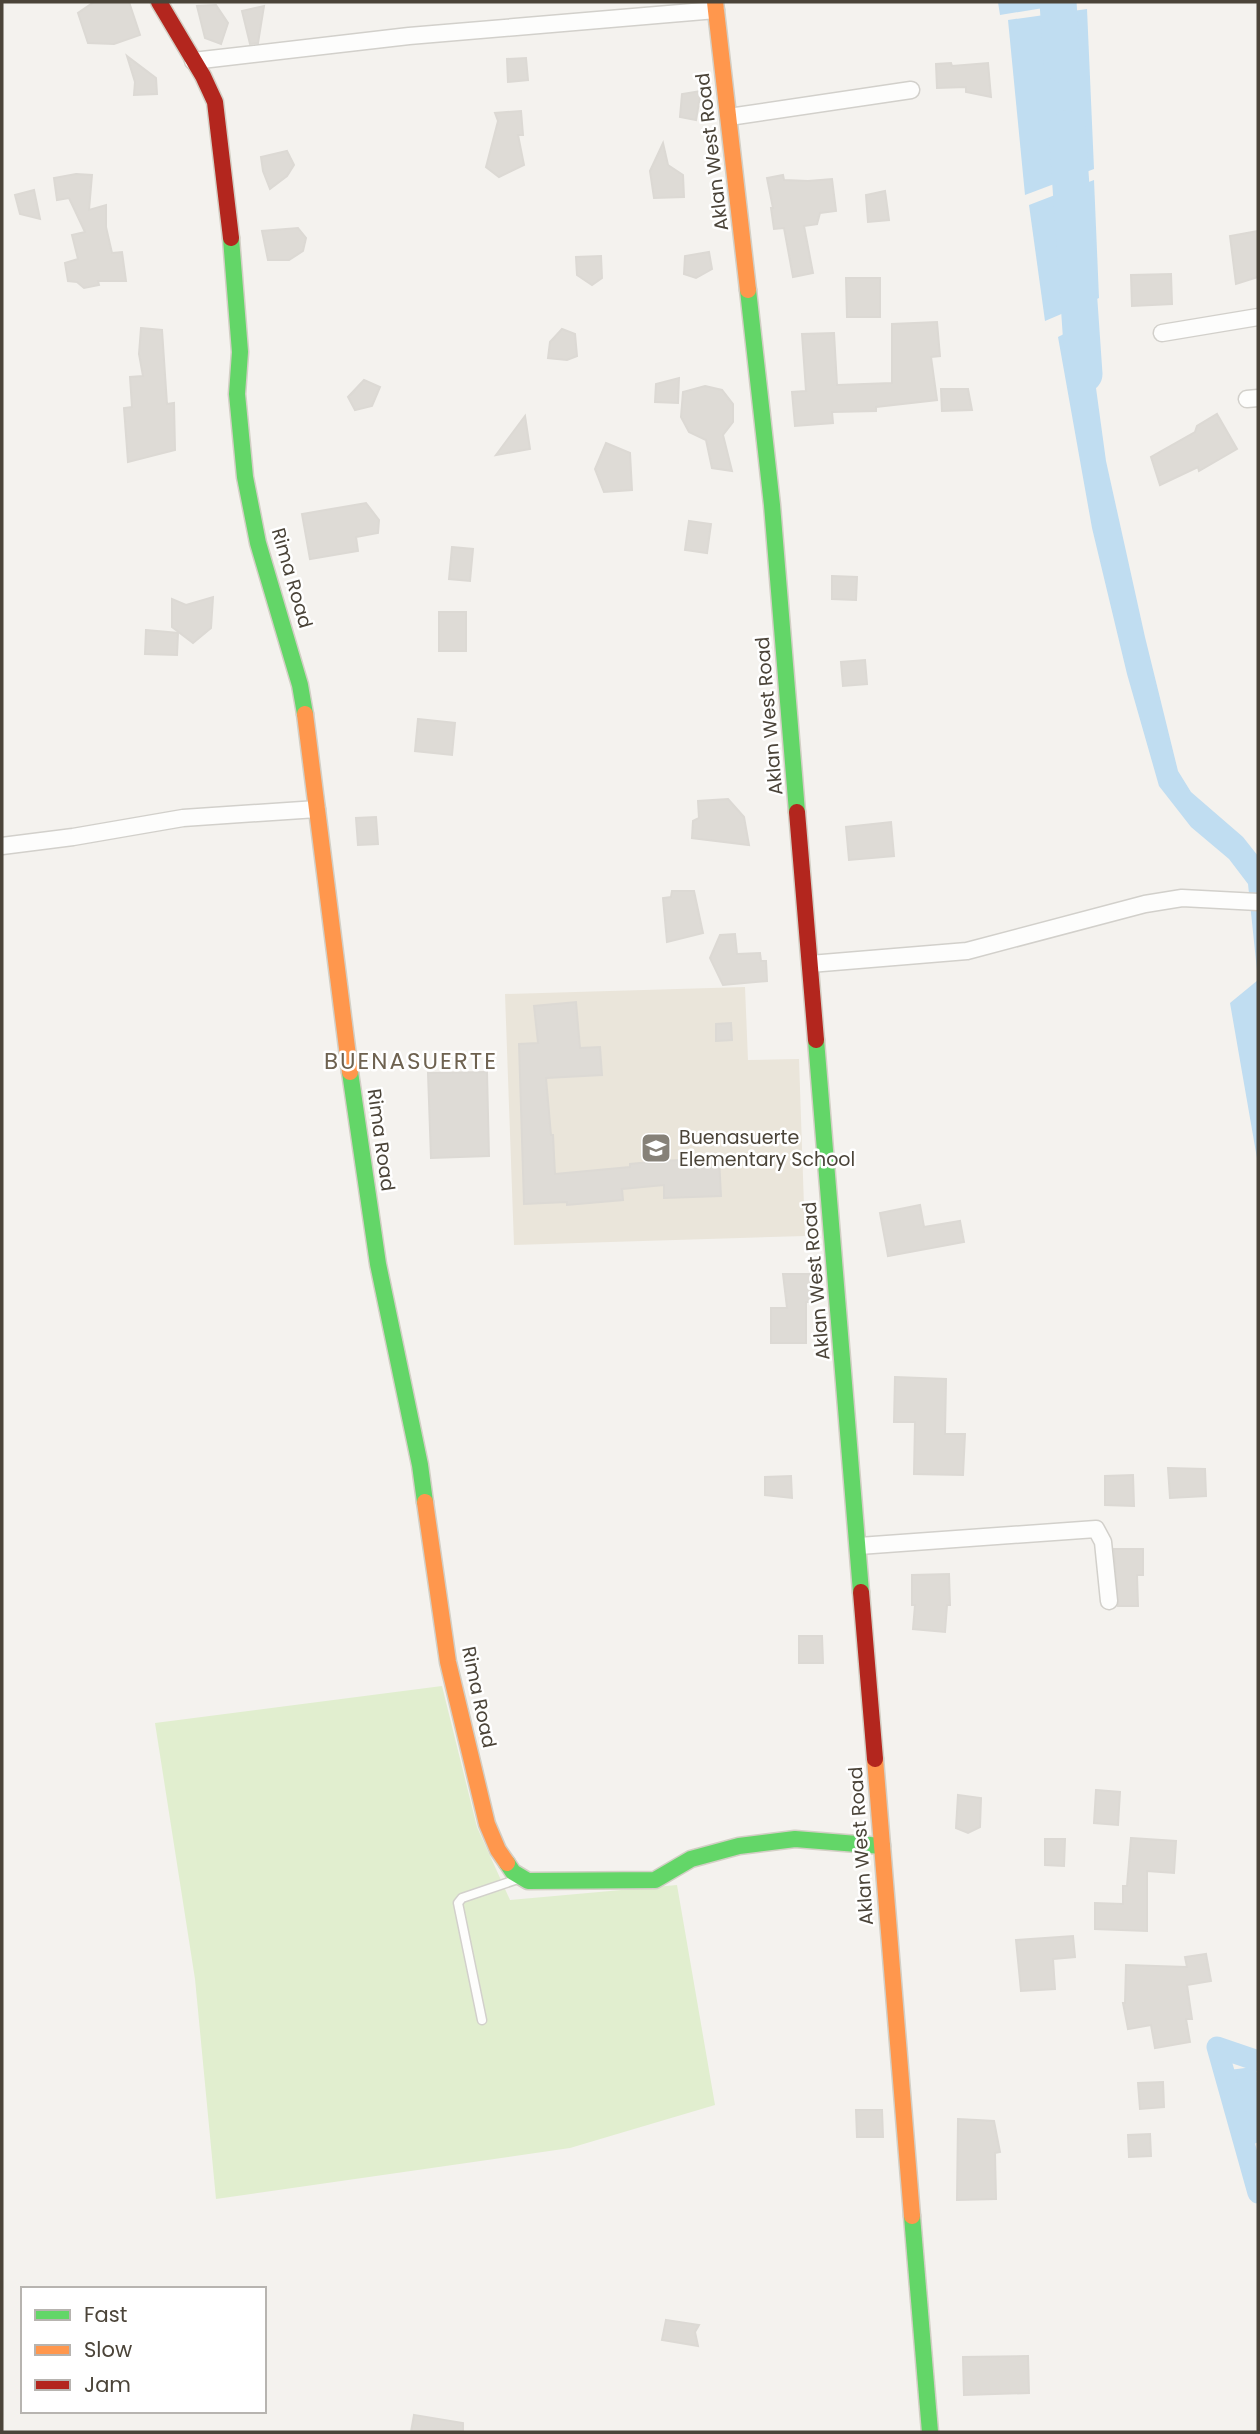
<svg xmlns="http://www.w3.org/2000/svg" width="1260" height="2434" font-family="Poppins,sans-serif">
<rect width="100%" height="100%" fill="#f4f2ee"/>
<polygon fill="#eae5da" points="745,987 748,1060 799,1059 805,1236 514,1245 505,994"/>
<polygon fill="#e1eecf" points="442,1686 477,1827 510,1900 677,1885 715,2105 570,2148 216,2199 195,1979 155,1723"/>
<g fill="#c0ddf1">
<polygon points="998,2 1080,2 1000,15"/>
<polygon points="1087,9 1094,169 1025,195 1008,20"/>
<polygon points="1094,180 1099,298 1045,321 1029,205"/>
<polygon points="1093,319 1096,388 1106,461 1145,637 1178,771 1191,792 1243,837 1258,856 1258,1164 1230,1003 1258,980 1248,884 1229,859 1191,827 1159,786 1127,674 1092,528 1058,337"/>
<polygon points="1253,2067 1258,2074 1258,2142 1249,2147 1229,2070"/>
</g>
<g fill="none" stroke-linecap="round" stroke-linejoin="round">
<polyline stroke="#c0ddf1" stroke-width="21" points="1258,2061 1217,2047 1258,2193"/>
<g stroke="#c0ddf1" stroke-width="37">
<polyline points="1058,2 1062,64"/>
<polyline points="1067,129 1084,374"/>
</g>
</g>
<g fill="#dedbd6" stroke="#dcd9d4" stroke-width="2">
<polygon points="94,2 129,2 140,35 114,44 88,43 78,13"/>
<polygon points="216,5 228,23 221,44 205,38 197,6"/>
<polygon points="264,6 258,43 250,44 242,11"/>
<polygon points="127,56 156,78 157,94 134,95 135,82"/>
<polygon points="526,58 528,80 508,82 507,59"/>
<polygon points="951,63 952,66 988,63 991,97 966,92 966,87 937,88 936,64"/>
<polygon points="701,91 696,120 680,117 682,94"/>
<polygon points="521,111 523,135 518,135 524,165 499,177 486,167 498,121 495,113"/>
<polygon points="663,143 668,165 683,175 684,197 654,198 650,171"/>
<polygon points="287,151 294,165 287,176 270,189 263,171 261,157"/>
<polygon points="76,174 92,175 89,210 106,205 106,227 112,253 122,252 126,281 98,281 99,285 84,288 77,282 68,281 65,263 78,259 72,235 85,232 69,198 57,200 54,178"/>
<polygon points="783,175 784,180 808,181 832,179 836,211 820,213 817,224 804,226 813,273 793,277 784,228 774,229 771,208 773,208 767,178"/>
<polygon points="34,190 40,219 20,214 15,195"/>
<polygon points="885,191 889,220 868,222 866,195"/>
<polygon points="298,228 306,238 303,251 289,260 268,260 262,231"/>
<polygon points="1258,231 1258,277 1236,284 1230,236"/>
<polygon points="709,252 712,269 696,278 684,274 685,256"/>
<polygon points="601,256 602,278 592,285 577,275 576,257"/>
<polygon points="1171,274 1172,304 1132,306 1131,275"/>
<polygon points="846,278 880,278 880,317 847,317"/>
<polygon points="937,322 940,356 931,357 937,400 876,407 876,411 832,412 833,423 795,426 792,392 806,391 802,334 834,333 837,385 892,383 892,324"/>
<polygon points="141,328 162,330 167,404 174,403 175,450 128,462 124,408 132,407 130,377 143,376 139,354"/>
<polygon points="562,329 575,334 577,356 567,360 548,358 550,342"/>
<polygon points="679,378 678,403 655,402 656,384"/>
<polygon points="364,380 380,387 372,406 355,410 348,397"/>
<polygon points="705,386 722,390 733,404 733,422 723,435 732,471 712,468 706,440 689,432 681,417 683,392"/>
<polygon points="941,389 968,389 972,410 942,411"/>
<polygon points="1217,414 1237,449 1199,471 1198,467 1160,485 1151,457 1195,432 1197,426"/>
<polygon points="525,416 530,449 496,455"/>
<polygon points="606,443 630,453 632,490 604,492 595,469"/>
<polygon points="366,503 379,520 378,533 356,537 358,551 310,559 302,514"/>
<polygon points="689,521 711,524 707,553 685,550"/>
<polygon points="452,547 473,549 470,581 449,579"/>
<polygon points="832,576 857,577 856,600 832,599"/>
<polygon points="213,597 211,628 193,643 172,627 172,599 186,605"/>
<rect x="439" y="612" width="27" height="39"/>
<polygon points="146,630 178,633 177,655 145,654"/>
<polygon points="865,660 867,684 843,686 841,662"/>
<polygon points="418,719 455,723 452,755 415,751"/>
<polygon points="728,799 744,817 749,845 692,838 693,821 699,818 698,801"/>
<polygon points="376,817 378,844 358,845 356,818"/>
<polygon points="891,822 894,856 849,860 846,827"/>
<polygon points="672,891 694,891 703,933 667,942 663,898 671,897"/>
<polygon points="735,934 737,954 760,953 761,961 766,961 767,981 723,985 710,958 720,935"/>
<polygon points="576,1002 580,1048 600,1047 602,1075 546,1078 551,1135 553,1135 555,1174 630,1167 630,1164 662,1161 719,1158 721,1196 664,1198 664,1185 622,1189 623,1200 567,1205 567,1202 524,1204 519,1044 538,1043 534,1006"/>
<polygon points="731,1023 732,1040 716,1041 716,1024"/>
<polygon points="487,1072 489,1156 431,1158 428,1073"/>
<polygon points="920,1205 924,1227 960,1221 964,1242 888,1256 880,1213"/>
<polygon points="783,1274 812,1274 813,1302 806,1302 806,1343 771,1343 771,1308 787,1308"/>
<polygon points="895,1377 946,1379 945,1434 965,1434 963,1475 914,1474 915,1422 894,1422"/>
<polygon points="1168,1468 1205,1469 1206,1496 1170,1498"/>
<polygon points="1133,1475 1134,1506 1105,1505 1105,1476"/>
<polygon points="791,1476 792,1498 765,1495 765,1477"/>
<polygon points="1114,1549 1143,1549 1143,1575 1137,1575 1138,1606 1118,1606"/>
<polygon points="949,1574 950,1605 947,1605 945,1632 913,1629 915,1605 912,1605 912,1575"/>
<polygon points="799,1636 822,1636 823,1663 799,1663"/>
<polygon points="1096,1790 1120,1792 1118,1825 1094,1823"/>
<polygon points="958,1795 981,1798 980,1827 968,1833 956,1828"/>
<polygon points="1131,1838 1176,1841 1174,1873 1147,1871 1147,1931 1095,1929 1095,1903 1123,1904 1123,1886 1127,1886"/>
<polygon points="1045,1839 1065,1839 1064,1866 1045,1865"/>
<polygon points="1073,1936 1075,1957 1053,1959 1055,1989 1021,1991 1016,1940"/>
<polygon points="1206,1954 1211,1981 1187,1985 1192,2019 1186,2019 1190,2042 1155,2048 1151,2025 1128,2029 1123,2003 1125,2003 1126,1965 1187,1967 1185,1957"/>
<polygon points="1163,2082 1164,2107 1140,2109 1138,2083"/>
<polygon points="856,2110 882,2110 883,2137 857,2137"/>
<polygon points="958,2119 994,2121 1000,2152 995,2153 996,2199 957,2200"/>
<polygon points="1150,2134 1151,2156 1129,2157 1128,2135"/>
<polygon points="666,2320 699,2325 695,2332 698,2346 662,2340"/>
<polygon points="1028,2356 1029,2393 964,2395 963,2357"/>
<polygon points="414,2415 463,2423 463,2432 411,2432"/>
</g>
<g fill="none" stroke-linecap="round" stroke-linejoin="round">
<g stroke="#d2d0cb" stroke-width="11">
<polyline id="lane" points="482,2020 458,1903 462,1898 518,1879"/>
</g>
<g stroke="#d2d0cb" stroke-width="19">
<g id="street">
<polyline points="193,61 409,36 716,10"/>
<polyline points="729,117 911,90"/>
<polyline points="1162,333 1258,317"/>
<polyline points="1247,399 1258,398"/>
<polyline points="2,846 73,837 183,818 317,809"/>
<polyline points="810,964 967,951 1145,904 1182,898 1258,902"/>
<polyline points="859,1546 1096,1529 1103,1542 1109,1601"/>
</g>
</g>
<g stroke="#d3cfc5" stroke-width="19">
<g id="fast">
<polyline points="231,238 240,352 237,394 245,477 258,543 300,685 305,714"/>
<polyline points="748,290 772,505 797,812"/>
<polyline points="816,1040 861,1592"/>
<polyline points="350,1072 378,1264 420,1465 425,1502"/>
<polyline points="507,1863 513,1872 528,1881 655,1880 691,1859 739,1846 795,1839 882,1846"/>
<polyline points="912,2216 930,2432"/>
</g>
</g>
<g stroke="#d3cfc5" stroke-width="19">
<g id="slow">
<polyline points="715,2 748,290"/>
<polyline points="305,714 350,1072"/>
<polyline points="425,1502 448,1662 487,1824 498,1850 507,1863"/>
<polyline points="875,1759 912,2216"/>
</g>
</g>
<g stroke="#d3cfc5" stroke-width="19">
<g id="jam">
<polyline points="159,2 203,76 215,102 231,238"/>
<polyline points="797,812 816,1040"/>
<polyline points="861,1592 875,1759"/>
</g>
</g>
<use href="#lane" stroke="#fdfdfc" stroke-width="8"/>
<use href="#street" stroke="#fdfdfc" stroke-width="16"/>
<use href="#fast" stroke="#63d668" stroke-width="16"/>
<use href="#slow" stroke="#ff974d" stroke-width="16"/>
<use href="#jam" stroke="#b3261e" stroke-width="16"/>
</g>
<defs>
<g id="school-square" transform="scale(1.575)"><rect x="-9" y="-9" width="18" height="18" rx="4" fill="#868178" stroke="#fff"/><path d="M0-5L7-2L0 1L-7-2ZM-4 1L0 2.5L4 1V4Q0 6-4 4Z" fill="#fff"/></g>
</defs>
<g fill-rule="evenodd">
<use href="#school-square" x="656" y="1148"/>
</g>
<g text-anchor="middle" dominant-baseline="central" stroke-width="5" stroke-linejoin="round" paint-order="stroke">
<g font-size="19" fill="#4b4439" stroke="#fff">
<text transform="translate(712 152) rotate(-97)">Aklan West Road</text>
<text transform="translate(292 578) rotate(74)">Rima Road</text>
<text transform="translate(769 716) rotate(-95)">Aklan West Road</text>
<text transform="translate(381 1140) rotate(82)">Rima Road</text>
<text transform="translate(816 1281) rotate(-95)">Aklan West Road</text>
<text transform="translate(479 1697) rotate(78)">Rima Road</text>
<text transform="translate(861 1846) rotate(-94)">Aklan West Road</text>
</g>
<g font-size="19" fill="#4b4439" stroke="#fff" text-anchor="start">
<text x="679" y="1137">Buenasuerte<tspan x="679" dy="22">Elementary School</tspan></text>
</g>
<g font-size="23" letter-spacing="2" fill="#6e6250" stroke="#fff">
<text x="411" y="1061">BUENASUERTE</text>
</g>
</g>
<rect width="1260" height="2434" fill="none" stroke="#4b4439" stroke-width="7"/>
<rect x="21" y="2287" width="245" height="126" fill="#ffffff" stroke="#b7b4b0" stroke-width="2"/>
<rect x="35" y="2310" width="35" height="10" fill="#63d668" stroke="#b7b4b0" stroke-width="2"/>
<text x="84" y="2322" font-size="21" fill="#4b4439">Fast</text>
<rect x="35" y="2345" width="35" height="10" fill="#ff974d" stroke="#b7b4b0" stroke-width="2"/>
<text x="84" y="2357" font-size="21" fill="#4b4439">Slow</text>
<rect x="35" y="2380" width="35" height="10" fill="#b3261e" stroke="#b7b4b0" stroke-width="2"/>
<text x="84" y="2392" font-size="21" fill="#4b4439">Jam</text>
</svg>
